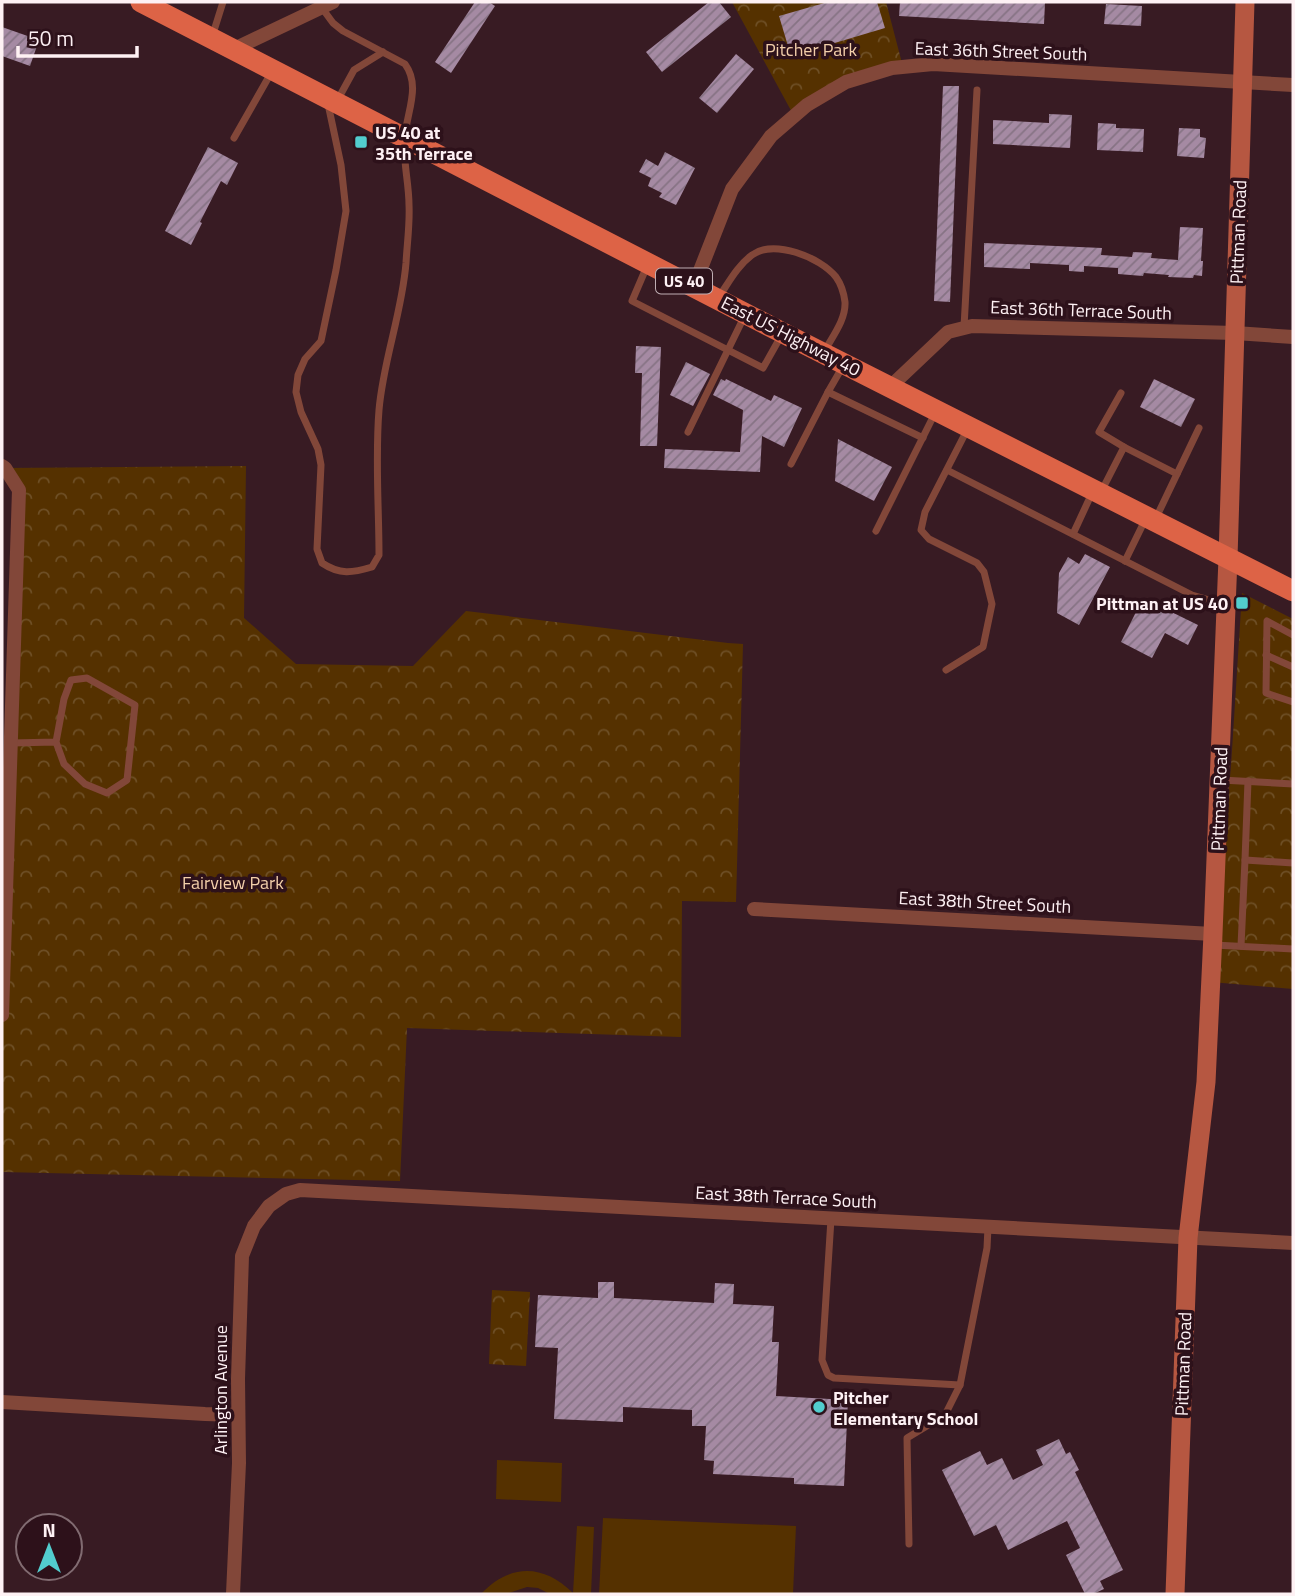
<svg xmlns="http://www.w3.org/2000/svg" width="1295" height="1596" font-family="'Titillium Web',sans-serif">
<defs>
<pattern id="park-crowns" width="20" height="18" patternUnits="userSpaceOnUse" patternTransform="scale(1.75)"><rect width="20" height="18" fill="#553100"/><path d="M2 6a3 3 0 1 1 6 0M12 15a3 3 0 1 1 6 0" fill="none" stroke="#6e4f26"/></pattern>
<pattern id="building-hatch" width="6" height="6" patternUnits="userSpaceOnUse" patternTransform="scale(1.75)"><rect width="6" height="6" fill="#a58aa3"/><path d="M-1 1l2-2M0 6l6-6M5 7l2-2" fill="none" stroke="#867384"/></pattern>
</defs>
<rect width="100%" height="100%" fill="#381b23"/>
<g fill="url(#park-crowns)">
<polygon points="732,2 886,2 903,67 846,82 794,116"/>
<polygon points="246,466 244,618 296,664 413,666 466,611 728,643 743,644 736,902 682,901 681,1037 407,1028 400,1181 2,1172 2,1015 19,491 5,468"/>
<polygon points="1242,593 1293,619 1293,989 1211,982 1231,766"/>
<polygon points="492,1290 530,1292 526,1366 489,1364"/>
</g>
<g fill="#553100">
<polygon points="497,1460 562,1463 561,1502 496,1499"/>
<polygon points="603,1518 796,1526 793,1594 599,1594"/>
<path d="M 577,1526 L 594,1527 L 591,1594 L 550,1594 L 538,1588 L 527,1587 L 506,1594 L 481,1594 C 510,1563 544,1564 573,1593 Z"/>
</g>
<g fill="url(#building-hatch)">
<polygon points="475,2 489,2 495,6 451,73 435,62"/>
<polygon points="709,2 719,2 731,17 662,72 646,52"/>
<polygon points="828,2 877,2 885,28 791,56 779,16"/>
<polygon points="900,2 1045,3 1044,24 899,16"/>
<polygon points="1106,4 1142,6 1141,26 1104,24"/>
<polygon points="2,27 39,40 30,66 2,56"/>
<polygon points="736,54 754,69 717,113 699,98"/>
<polygon points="943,86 959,86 950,302 934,301"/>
<polygon points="1049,114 1072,115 1070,148 993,144 993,120 1049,123"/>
<polygon points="1098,123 1116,124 1116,128 1144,129 1143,152 1097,150"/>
<polygon points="1179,128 1200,129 1200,137 1206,138 1204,158 1177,156"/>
<polygon points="208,147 238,163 227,185 221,181 200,222 202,223 191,245 165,231"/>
<polygon points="665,152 695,168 676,205 659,197 662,193 648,186 651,178 639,172 646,159 658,166"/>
<polygon points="1180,227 1203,228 1201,261 1203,261 1202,276 1194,275 1193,278 1168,277 1169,275 1144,273 1143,276 1118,274 1118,268 1084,266 1084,272 1069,271 1069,265 1030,263 1030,269 984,267 984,243 1102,248 1101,255 1132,257 1133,252 1152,253 1151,258 1178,260"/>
<polygon points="636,346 661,347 657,446 640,446 642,373 635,373"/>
<polygon points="686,362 710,374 693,406 670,395"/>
<polygon points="721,379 725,381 726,379 771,401 774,395 802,408 784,447 762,436 760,472 664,468 665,449 740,452 743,410 713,395"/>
<polygon points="1154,379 1195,399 1181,427 1140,407"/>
<polygon points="838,439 892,467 874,501 835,481"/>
<polygon points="1085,554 1110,567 1079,625 1057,613 1059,573 1068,557 1079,564"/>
<polygon points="1143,598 1198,625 1188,645 1165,633 1152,658 1121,642"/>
<polygon points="598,1282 614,1282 614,1298 714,1303 715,1283 734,1284 733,1304 774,1306 772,1342 779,1342 776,1396 848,1400 844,1486 794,1484 794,1478 713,1474 714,1461 704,1460 706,1426 692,1426 692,1410 623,1407 623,1422 554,1419 558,1348 535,1347 538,1295 598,1298"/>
<polygon points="1059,1439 1066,1454 1070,1452 1079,1470 1075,1472 1123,1570 1100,1581 1104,1589 1093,1594 1085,1594 1066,1555 1080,1548 1067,1521 1008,1550 996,1525 974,1536 942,1470 980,1451 987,1465 1002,1458 1013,1480 1043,1465 1036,1450"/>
</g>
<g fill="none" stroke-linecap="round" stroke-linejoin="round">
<g stroke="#824739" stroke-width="7">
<path d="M 322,8 L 333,23 L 343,31 L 405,64 C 421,86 407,111 405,136 C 402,158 409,182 409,205 C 410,224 407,244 406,263 C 402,313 383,361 379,410 C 375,458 379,507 379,555 L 372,567 C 352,573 340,575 322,563 L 317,549 L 321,465 L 318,449 L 301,412 L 296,392 L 298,375 L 305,359 L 321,341 L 336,270 L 346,211 L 341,165 L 328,104"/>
<polyline points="212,37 223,2"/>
<polyline points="337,101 354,70 383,52"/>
<polyline points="234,138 271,73"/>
<polyline points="647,266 632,301 763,368 781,336"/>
<path d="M 718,298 C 728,284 737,266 752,255 C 774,239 820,257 836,277 C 841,284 844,294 845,302 C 846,320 832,337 824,352"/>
<polyline points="964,327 977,90"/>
<polyline points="843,366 828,392 923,438"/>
<polyline points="1121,393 1099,432 1124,447"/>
<polyline points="688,432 744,317"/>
<polyline points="791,464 828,392"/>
<polyline points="947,470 1192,595 1223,604"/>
<polyline points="1101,492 1124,447 1177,474"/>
<polyline points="1155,520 1199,428"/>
<polyline points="876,531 935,413"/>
<polyline points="1073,534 1092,493"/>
<polyline points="1125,561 1146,518"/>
<polyline points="1293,635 1267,621 1266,693 1293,702"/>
<polyline points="1266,655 1293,667"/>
<polyline points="946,670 983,647 992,604 984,572 977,563 929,539 921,530 925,512 967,430"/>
<polyline points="11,743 56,742 64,764 85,784 107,793 127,780 135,705 87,678 71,680 64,699 56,742"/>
<polyline points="1221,780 1293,784"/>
<polyline points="1248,781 1245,860 1293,863"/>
<polyline points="1214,945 1293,949"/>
<polyline points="1241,946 1245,860"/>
<polyline points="831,1219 822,1360 828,1375 834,1378 960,1385"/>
<polyline points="909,1544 907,1438 945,1415 960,1385 987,1248 988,1227"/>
</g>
<g stroke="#824739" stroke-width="14">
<polyline points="234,49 333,2"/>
<polyline points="694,286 732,189 771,136 807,105 846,82 892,68 933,64 1293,85"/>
<polyline points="891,386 948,332 972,326 1235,333 1293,337"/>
<polyline points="2,466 5,468 19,490 2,1015"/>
<polyline points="754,909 1213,934"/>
<polyline points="2,1402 205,1414 238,1415"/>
<polyline points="233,1594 239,1463 238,1379 242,1256 254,1226 269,1206 286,1194 300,1190 1293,1243"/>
</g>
<polyline stroke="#b65741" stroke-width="19" points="1175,1594 1188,1238 1206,1082 1213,934 1228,558 1245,2"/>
<polyline stroke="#dd6346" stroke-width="21" points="141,2 783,333 1293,591"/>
</g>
<g fill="#52cdce" stroke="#2d111a" stroke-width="2.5">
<rect x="354" y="135" width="14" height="14" rx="3.5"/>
<rect x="1235" y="596" width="14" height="14" rx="3.5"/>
<circle cx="819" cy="1407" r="7"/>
</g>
<g text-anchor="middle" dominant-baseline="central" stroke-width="7" stroke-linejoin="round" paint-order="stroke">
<rect fill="#2d111a" stroke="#bfaeb3" stroke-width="2" x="656" y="268.5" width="56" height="25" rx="5"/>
<g font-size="16" font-weight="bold" fill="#fef1f4">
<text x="684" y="281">US 40</text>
</g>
<g font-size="18" fill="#f3cfaa" stroke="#2d111a">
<text x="811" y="49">Pitcher Park</text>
<text x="233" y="882">Fairview Park</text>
</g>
<g font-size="18" fill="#fef1f4" stroke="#2d111a">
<text transform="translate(1001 51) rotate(2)">East 36th Street South</text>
<text transform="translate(1238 232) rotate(-88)">Pittman Road</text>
<text transform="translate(1081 310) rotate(2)">East 36th Terrace South</text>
<text transform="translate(791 336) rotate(27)">East US Highway 40</text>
<text transform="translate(1219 799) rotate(-88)">Pittman Road</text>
<text transform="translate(985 902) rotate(3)">East 38th Street South</text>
<text transform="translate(786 1197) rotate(3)">East 38th Terrace South</text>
<text transform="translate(1183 1364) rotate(-88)">Pittman Road</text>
<text transform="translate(220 1390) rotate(-90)">Arlington Avenue</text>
</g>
<g font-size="18" font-weight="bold" fill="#fef1f4" stroke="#2d111a" text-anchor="start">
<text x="375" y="132">US 40 at<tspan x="375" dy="21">35th Terrace</tspan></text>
<text x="1228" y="603" text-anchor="end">Pittman at US 40</text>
<text x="833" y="1397">Pitcher<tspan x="833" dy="21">Elementary School</tspan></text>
</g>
</g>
<rect width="1295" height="1596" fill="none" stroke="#fef1f4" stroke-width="7"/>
<g transform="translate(49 1547)"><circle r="33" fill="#2d111a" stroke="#816b71" stroke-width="2"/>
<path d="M0-5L12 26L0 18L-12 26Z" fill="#52cdce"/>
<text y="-10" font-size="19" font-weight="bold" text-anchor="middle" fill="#fef1f4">N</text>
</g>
<path d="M18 46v10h119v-10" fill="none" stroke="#fef1f4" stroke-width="3.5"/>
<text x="28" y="46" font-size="21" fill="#fef1f4" stroke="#2d111a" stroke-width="5" paint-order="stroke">50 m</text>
</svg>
